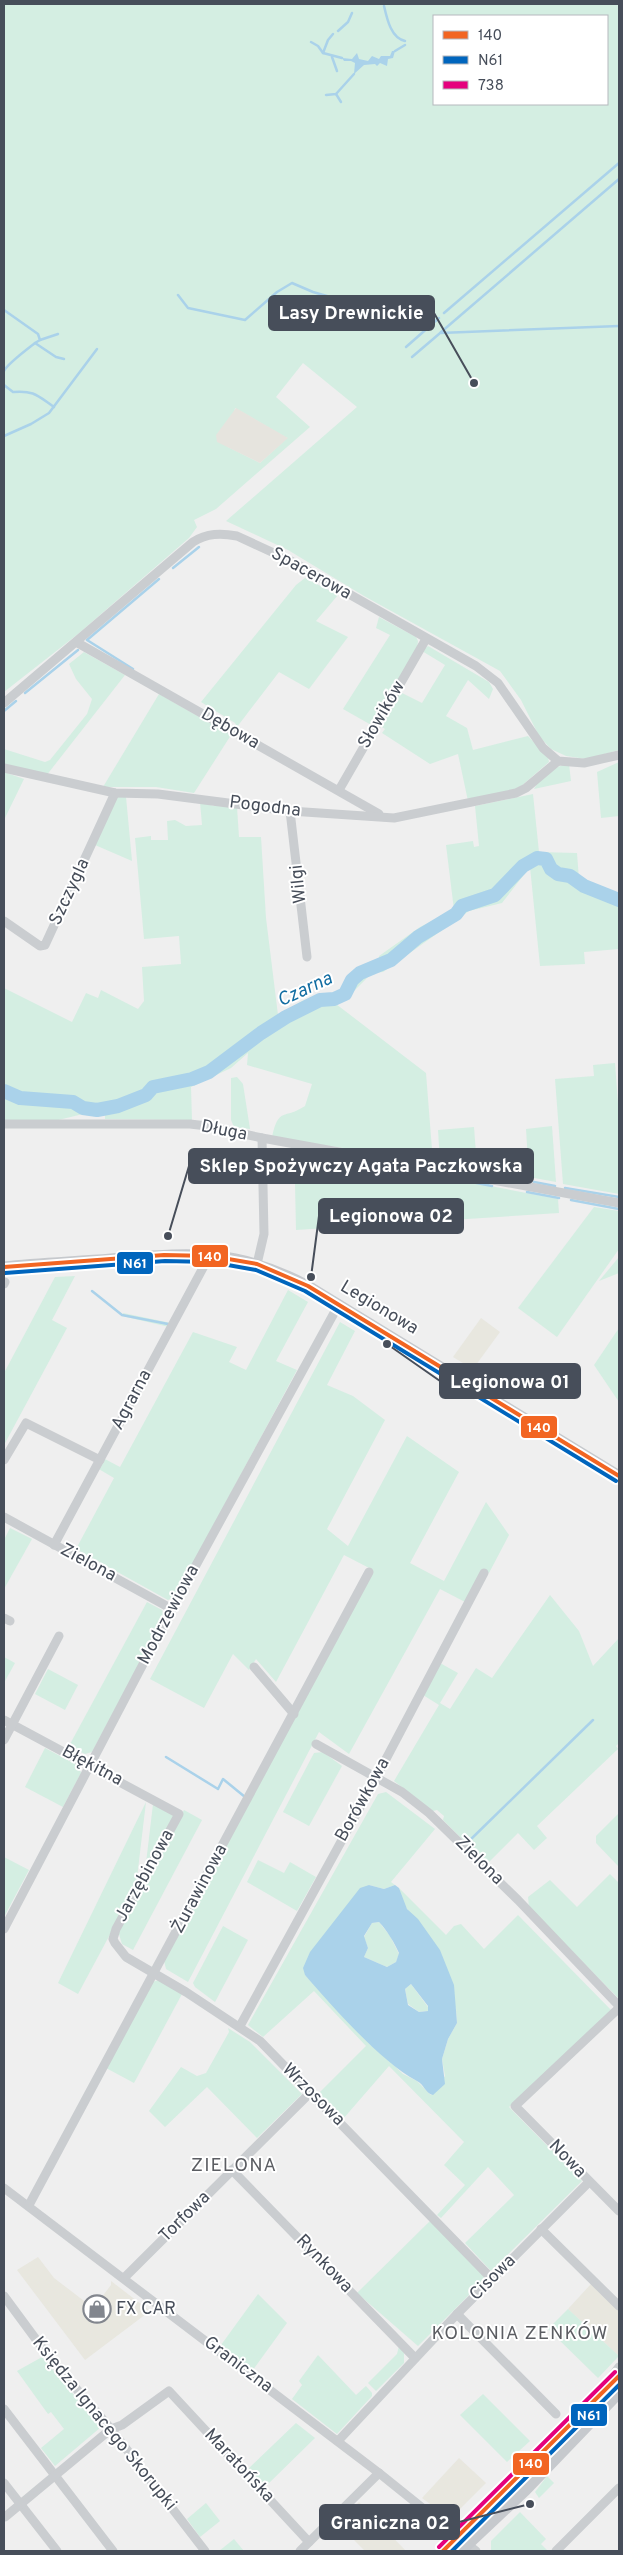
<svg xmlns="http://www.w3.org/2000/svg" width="623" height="2555" font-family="Overpass,sans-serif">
<rect width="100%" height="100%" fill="#efefef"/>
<g fill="#e8e7df">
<polygon points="481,1318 500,1332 473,1369 453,1357"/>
<polygon points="38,2257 54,2278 92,2307 95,2306 111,2285 111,2281 150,2311 85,2360 17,2270"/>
<polygon points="591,2284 619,2311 619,2356 568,2309"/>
<polygon points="459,2458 486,2483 454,2515 445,2515 422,2498"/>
<polygon points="359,2502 370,2514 406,2551 365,2551 338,2524"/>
</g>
<g fill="#d4eee2" fill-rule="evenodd">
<path d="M 4,4 L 619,4 L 619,750 L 586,759 L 566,756 L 551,749 L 539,736 L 521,700 L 500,671 L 364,596 L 288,550 L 226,521 L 357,407 L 303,363 L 276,397 L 310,427 L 216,509 L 194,520 L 197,527 L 189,538 L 78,634 L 4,692 ZM 434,16 L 607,16 L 607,104 L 434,104 ZM 235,408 L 287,438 L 260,463 L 228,447 Z"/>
<polygon points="305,578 338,595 316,621 348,637 309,689 279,672 237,727 235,723 201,702 296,585"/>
<polygon points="379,617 416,637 418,641 417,649 373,726 343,709 390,635 376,628"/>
<polygon points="428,646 489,682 493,689 489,699 468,680 446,716 467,728 473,750 528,736 548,757 549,762 519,788 468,801 458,754 430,764 382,733 385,729 379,725 398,691 422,703 445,665 422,651"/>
<polygon points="84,652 125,675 46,776 4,764 4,749 45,762 50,760 87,714 92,699 76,679 69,664"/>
<polygon points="159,694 231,735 194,793 156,787 103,787"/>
<polygon points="619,762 619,816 601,818 597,772"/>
<path d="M 569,764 L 571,781 L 534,789 C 541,775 554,766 569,764 Z"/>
<polygon points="4,772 24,779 4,820"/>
<path d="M 533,794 L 539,852 L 577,853 L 579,879 L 619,895 L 619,949 L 584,952 L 585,964 L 540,966 L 530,867 L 502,903 L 469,911 L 383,972 L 372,973 L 350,995 L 336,1004 L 426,1073 L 433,1162 L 272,1137 C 279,1106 284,1120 305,1106 L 312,1084 L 247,1065 L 248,1053 L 231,1068 L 191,1087 L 192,1120 L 105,1119 L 105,1113 L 83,1110 L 83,1114 L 46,1123 L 4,1120 L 4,988 L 72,1022 L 86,993 L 98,998 L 101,990 L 138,1009 L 144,1001 L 142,967 L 181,964 L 179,936 L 144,939 L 135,838 L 151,836 L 151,840 L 168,840 L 167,821 L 175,820 L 186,826 L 202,825 L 200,802 L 214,806 L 215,804 L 237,807 L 239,837 L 261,837 L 266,918 L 278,1015 L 302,1001 L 314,996 L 332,995 L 346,986 L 345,979 L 352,972 L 380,963 L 379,956 L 420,927 L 454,910 L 446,845 L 473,841 L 474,847 L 479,846 L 475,806 Z"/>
<polygon points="117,796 126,797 132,861 95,845"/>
<polygon points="615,1063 619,1117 619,1194 563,1184 555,1079 594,1076 593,1065"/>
<polygon points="237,1077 243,1084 250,1129 234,1127 231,1120 231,1078"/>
<polygon points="552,1126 556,1182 529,1177 526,1129"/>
<polygon points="474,1127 477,1167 440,1161 438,1130"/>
<polygon points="324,1154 558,1199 559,1213 296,1230 295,1184 324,1184"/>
<polygon points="594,1207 619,1211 619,1249 557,1337 518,1308"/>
<polygon points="619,1257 619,1273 599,1281"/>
<polygon points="75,1276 52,1320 67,1328 4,1445 4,1373 55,1277"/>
<polygon points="288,1290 308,1302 276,1361 297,1370 175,1597 168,1600 76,1549 114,1478 97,1468 103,1458 120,1467 193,1332 237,1347 229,1362 246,1370"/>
<polygon points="123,1313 171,1323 169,1327 122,1316"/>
<polygon points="340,1322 355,1331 327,1385 353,1396 385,1420 327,1529 348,1546 407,1436 459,1472 410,1563 444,1581 486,1502 509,1535 489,1573 483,1570 465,1602 440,1589 349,1754 319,1732 188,1982 166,1969 164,1961 373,1570 344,1555 276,1682 256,1659 249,1670 233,1654 204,1708 150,1679"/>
<polygon points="619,1328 619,1402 594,1365"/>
<polygon points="10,1528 32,1539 4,1589 4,1540"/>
<polygon points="550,1595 579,1631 593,1666 619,1638 619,1743 616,1746 618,1749 537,1826 547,1838 534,1850 518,1833 487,1864 443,1820 444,1816 437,1810 433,1811 394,1781 439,1705 423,1695 440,1663 458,1673 440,1703 450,1709 476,1668 492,1678"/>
<polygon points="147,1602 162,1610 164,1617 92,1752 85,1754 69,1746"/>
<polygon points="4,1657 15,1663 4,1683"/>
<polygon points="48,1669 78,1685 65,1710 35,1694"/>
<polygon points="45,1748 79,1766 81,1773 63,1807 25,1787"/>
<polygon points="323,1752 342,1766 309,1826 283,1812 314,1753"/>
<polygon points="386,1792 435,1829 391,1882 395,1885 384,1889 369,1885 305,1975 349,2022 403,2074 417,2081 431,2095 445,2076 442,2059 448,2039 457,2023 456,2009 426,1932 403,1904 399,1888 446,1935 454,1926 461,1924 484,1949 518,1915 611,2010 509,2107 582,2181 491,2271 465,2243 514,2195 488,2167 441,2218 437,2215 465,2185 444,2165 464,2142 389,2066 343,2119 317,2095 366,2046 314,1991 263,2037 248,2025 378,1794"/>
<polygon points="146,1802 136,1886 78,1994 58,1983"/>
<polygon points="153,1804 175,1816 153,1857 146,1863"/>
<polygon points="184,1810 202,1820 133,1950 122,1944 118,1931"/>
<polygon points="619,1813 619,1867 596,1843 596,1836"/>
<polygon points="4,1857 29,1870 4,1917"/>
<polygon points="258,1860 284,1873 290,1862 316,1877 297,1911 247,1882"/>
<polygon points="610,1874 619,1883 619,1999 529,1907 528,1897 550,1880 577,1907"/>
<polygon points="379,1922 390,1936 399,1954 396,1962 387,1967 364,1957 368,1948 364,1937 372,1923"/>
<polygon points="223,1926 248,1940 215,2002 195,1987 193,1983"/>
<polygon points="159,1980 182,1994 134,2083 106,2068 152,1982"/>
<polygon points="411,1984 428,2007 428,2011 419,2012 408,2004 405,1989"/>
<polygon points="228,2028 250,2042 302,2094 257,2138 207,2087 165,2127 149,2111 181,2067 197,2076 206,2073 229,2032"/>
<polygon points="430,2221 486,2278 418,2346 357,2293"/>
<polygon points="258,2294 287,2323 253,2370 221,2345"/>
<polygon points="568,2309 619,2356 598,2378 548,2329"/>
<polygon points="399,2346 404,2353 404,2363 376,2391 368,2383 397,2354"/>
<polygon points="318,2355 356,2395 366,2386 372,2393 372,2396 337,2434 292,2399 302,2385 299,2381"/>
<polygon points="42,2357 101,2427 55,2466 41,2448 64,2429 51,2412 48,2414 17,2371"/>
<polygon points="483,2394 530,2441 507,2462 460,2415"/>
<polygon points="296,2423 315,2438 265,2487 248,2469"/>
<polygon points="547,2476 554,2483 539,2498 535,2492"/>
<polygon points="206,2503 220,2521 200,2537 187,2519"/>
<polygon points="520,2512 546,2539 541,2544 548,2551 491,2551 491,2541"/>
<polygon points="234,2539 244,2551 219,2551"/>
</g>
<polygon fill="#e6e4de" points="236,408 288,438 260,463 217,442 216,435"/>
<g fill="#aad2ea" fill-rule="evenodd">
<polygon points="392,51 395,51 393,58 388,59 387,66 380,63 377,66 375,64 364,65 354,74 355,63 351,61 344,61 342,58 352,59 357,53 359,59 368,61 372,56 379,59 381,56 390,56"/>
<path d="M 369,1885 L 384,1889 L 395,1885 L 399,1888 L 407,1909 L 418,1919 L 440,1950 L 454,1985 L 457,2023 L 448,2039 L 442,2059 L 445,2084 L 433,2095 C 425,2093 424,2084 417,2081 C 381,2062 333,2007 305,1975 L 303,1968 L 310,1952 L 360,1888 ZM 379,1922 C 387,1930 395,1944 399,1953 L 396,1962 L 387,1967 L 364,1957 L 368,1948 L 364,1936 L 372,1923 ZM 411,1984 L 428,2006 L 428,2011 L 419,2012 L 408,2005 L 405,1989 Z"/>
</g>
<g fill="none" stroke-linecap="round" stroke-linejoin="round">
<g stroke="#aad2ea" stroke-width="2.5">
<path d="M 384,6 C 387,19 391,38 405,41"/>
<polyline points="338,31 348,22 352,13"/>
<polyline points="311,42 318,46 323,53 342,58"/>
<polyline points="395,51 405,45"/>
<polyline points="323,53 328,40 333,34"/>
<polyline points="332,57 337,71"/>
<polyline points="336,94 341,102"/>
<polyline points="326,95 336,94 354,74"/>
<polyline points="619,179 440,333 619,326"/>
<polyline points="178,295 188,308 245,320 277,292 292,283 313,292 430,326"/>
<polyline points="4,310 38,334 40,340 35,343"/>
<polyline points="444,313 619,163"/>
<polyline points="40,340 58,334"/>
<polyline points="406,347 439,318"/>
<polyline points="412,357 439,334"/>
<path d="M 4,371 C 7,364 30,347 35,343 L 56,357 L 64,359"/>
<path d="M 4,385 L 13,392 C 34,390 38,396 54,407"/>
<polyline points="4,436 31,424 49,413 97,349"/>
<polyline points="173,568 199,547"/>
<polyline points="133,669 87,640 159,579"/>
<polyline points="25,693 78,650"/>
<polyline points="4,711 16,701"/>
<polyline points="447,1167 516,1179"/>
<polyline points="451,1178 492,1186"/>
<polyline points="534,1182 555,1186"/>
<polyline points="565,1188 619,1197"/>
<polyline points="527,1192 559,1198"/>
<polyline points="571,1200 619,1209"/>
<polyline points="92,1291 122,1315 168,1324"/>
<polyline points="166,1757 218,1789 223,1779 245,1797"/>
<polyline points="468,1842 593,1720"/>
</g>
<polyline stroke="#aad2ea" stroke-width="14" points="4,1091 20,1098 73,1102 83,1108 97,1110 118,1106 146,1095 153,1087 192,1079 209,1072 261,1033 286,1017 320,1000 334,999 345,994 352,980 360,973 391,960 418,937 456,914 462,906 495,895 523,866 537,858 546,859 551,869 558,874 570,876 584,886 619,900"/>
<g stroke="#cacdd0" stroke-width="9">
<polyline points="76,642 379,814"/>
<path d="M 4,703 L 193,542 C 207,533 221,533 237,536 L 289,560 L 476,666 L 498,683 L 543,748 L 558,761 L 584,763 L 619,755"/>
<polyline points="4,768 115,793 158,794 290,811 394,818 516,793 526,788 558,761"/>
<polyline points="339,790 426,639"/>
<polyline points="290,811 307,957"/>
<polyline points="4,921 40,946 45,945 115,793"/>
<polyline points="4,1124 190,1124 207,1126 262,1138 619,1203"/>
<polyline points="257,1264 264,1234 262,1138"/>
<polyline points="4,1284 5,1282"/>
<polyline points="4,1460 26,1423 100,1460"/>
<polyline points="4,1517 172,1609"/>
<polyline points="54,1545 204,1266 207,1254"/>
<polyline points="4,1618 10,1621"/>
<polyline points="254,1667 294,1714"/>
<polyline points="4,1720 179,1814 116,1929 113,1939 115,1943 126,1957 186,1992 260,2041 492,2279"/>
<polyline points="4,1740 59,1636"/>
<polyline points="316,1744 402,1792 429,1813 518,1900 619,2006"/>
<polyline points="4,1929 172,1609 339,1304"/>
<polyline points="619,2008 515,2106 619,2211"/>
<polyline points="240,2026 376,1778 484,1573"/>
<polyline points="232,2170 415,2358"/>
<polyline points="4,2188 379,2473 476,2551"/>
<polyline points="29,2205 369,1572"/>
<polyline points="541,2229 619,2306"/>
<polyline points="124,2278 310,2093"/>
<polyline points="4,2296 49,2357 111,2429 205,2551"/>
<polyline points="457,2314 556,2414"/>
<polyline points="607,2383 619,2367"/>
<polyline points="4,2409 113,2551"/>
<polyline points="338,2441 457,2314 589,2182"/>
<polyline points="4,2483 57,2551"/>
<polyline points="5,2517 111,2429 122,2425 169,2391 309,2542"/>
<polyline points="300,2551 379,2473"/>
<polyline points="556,2551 619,2488"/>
</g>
<g stroke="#c6c9cd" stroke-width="11">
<path d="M 4,1267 C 39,1263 75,1262 111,1259 C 189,1253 235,1247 308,1286 L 619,1476"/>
<polyline points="443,2551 619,2376"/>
<polyline points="461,2551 526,2490 619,2393"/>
</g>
<g stroke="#fff" stroke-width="8">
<g id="bus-1">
<polyline points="4,1267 164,1255 211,1256 257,1264 308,1286 619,1476"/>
<polyline points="443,2551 619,2376"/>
</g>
</g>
<g stroke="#fff" stroke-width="8">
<g id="bus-2">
<polyline points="5,1273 165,1261 211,1262 256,1270 305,1291 616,1481"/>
<polyline points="452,2551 619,2385"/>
</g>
</g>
<g stroke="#fff" stroke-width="8">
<polyline id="bus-3" points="439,2547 615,2372"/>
</g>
<use href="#bus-1" stroke="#f26522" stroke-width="4"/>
<use href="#bus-2" stroke="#0065bd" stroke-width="4"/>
<use href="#bus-3" stroke="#e5007d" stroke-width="4"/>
</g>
<defs>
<g id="shop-ring" transform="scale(1.4375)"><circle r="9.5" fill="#fff" stroke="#82868e" stroke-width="1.5"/><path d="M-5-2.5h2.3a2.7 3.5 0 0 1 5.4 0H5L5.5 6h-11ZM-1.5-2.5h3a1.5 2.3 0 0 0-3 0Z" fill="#82868e"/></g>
</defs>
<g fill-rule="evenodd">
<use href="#shop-ring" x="97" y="2309"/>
</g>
<g text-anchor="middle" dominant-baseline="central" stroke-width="4" stroke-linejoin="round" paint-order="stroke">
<g font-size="18" fill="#474e5a" stroke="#fff">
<text transform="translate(311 574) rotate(29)">Spacerowa</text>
<text transform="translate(382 715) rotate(-60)">Słowików</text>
<text transform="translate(230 729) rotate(30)">Dębowa</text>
<text transform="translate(265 807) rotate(7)">Pogodna</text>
<text transform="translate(299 884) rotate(-96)">Wilgi</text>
<text transform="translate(70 892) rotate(-65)">Szczygla</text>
<text transform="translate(224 1131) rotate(11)">Długa</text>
<text transform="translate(379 1308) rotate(31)">Legionowa</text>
<text transform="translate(132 1400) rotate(-62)">Agrarna</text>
<text transform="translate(88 1563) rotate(28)">Zielona</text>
<text transform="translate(169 1615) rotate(-62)">Modrzewiowa</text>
<text transform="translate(92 1766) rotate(28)">Błękitna</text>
<text transform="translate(363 1800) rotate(-61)">Borówkowa</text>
<text transform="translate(479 1861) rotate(45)">Zielona</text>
<text transform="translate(145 1876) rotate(-61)">Jarzębinowa</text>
<text transform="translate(200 1889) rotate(-62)">Żurawinowa</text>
<text transform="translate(313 2095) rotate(45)">Wrzosowa</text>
<text transform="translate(567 2159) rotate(46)">Nowa</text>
<text transform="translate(185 2217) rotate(-45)">Torfowa</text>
<text transform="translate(324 2264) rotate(46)">Rynkowa</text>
<text transform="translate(493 2278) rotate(-45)">Cisowa</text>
<text transform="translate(238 2365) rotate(37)">Graniczna</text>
<text transform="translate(104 2424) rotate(51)">Księdza Ignacego Skorupki</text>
<text transform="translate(239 2466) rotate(47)">Maratońska</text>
</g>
<g font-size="18" fill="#474e5a" stroke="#fff" text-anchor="start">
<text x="116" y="2309">FX CAR</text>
</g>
<g font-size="19" font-style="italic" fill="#126da2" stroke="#fff">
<text transform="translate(305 990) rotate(-25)">Czarna</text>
</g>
<g font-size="19" letter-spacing="1" fill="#5b5d62" stroke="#fff">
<text x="234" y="2166">ZIELONA</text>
<text x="520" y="2334">KOLONIA ZENKÓW</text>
</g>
</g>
<path fill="none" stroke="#474e5a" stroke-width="2" d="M474 383L434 313M168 1236L189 1166M311 1277L319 1216M387 1344L440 1381M530 2504L459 2522"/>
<g fill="#474e5a" stroke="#fff" stroke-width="2">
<circle cx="474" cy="383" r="5"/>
<circle cx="168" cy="1236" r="5"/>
<circle cx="311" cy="1277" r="5"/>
<circle cx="387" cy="1344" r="5"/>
<circle cx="530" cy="2504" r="5"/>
</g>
<g fill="#474e5a" stroke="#474e5a" stroke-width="2">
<rect x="269" y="296" width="165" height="34" rx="5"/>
<rect x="189" y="1149" width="344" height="34" rx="5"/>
<rect x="319" y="1199" width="144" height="34" rx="5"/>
<rect x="440" y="1364" width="140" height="34" rx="5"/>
<rect x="320" y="2505" width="139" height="34" rx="5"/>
</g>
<g font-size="19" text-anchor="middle" font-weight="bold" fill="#fff">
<text x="351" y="319">Lasy Drewnickie</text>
<text x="361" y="1172">Sklep Spożywczy Agata Paczkowska</text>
<text x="391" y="1222">Legionowa 02</text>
<text x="510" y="1388">Legionowa 01</text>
<text x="390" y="2529">Graniczna 02</text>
</g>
<g stroke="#fff" stroke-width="2">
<rect x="191" y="1244" width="38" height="24" rx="5" fill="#f26522"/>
<rect x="116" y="1251" width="38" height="24" rx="5" fill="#0065bd"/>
<rect x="520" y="1415" width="38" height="24" rx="5" fill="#f26522"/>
<rect x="570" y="2403" width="38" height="24" rx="5" fill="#0065bd"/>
<rect x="512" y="2452" width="38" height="24" rx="5" fill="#f26522"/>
</g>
<g font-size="14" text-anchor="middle" font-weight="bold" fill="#fff">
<text x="210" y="1261">140</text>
<text x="135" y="1268">N61</text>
<text x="539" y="1432">140</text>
<text x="589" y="2420">N61</text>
<text x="531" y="2468">140</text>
</g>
<rect width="623" height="2555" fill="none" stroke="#474e5a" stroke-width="10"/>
<rect x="433" y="15" width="175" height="90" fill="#ffffff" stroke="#b5b8bd"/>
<rect x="443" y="31" width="25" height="8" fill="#f26522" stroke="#b5b8bd"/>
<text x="478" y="40" font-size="15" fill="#474e5a">140</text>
<rect x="443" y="56" width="25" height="8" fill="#0065bd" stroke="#b5b8bd"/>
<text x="478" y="65" font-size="15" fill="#474e5a">N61</text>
<rect x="443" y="81" width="25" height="8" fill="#e5007d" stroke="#b5b8bd"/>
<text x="478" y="90" font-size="15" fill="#474e5a">738</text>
</svg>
